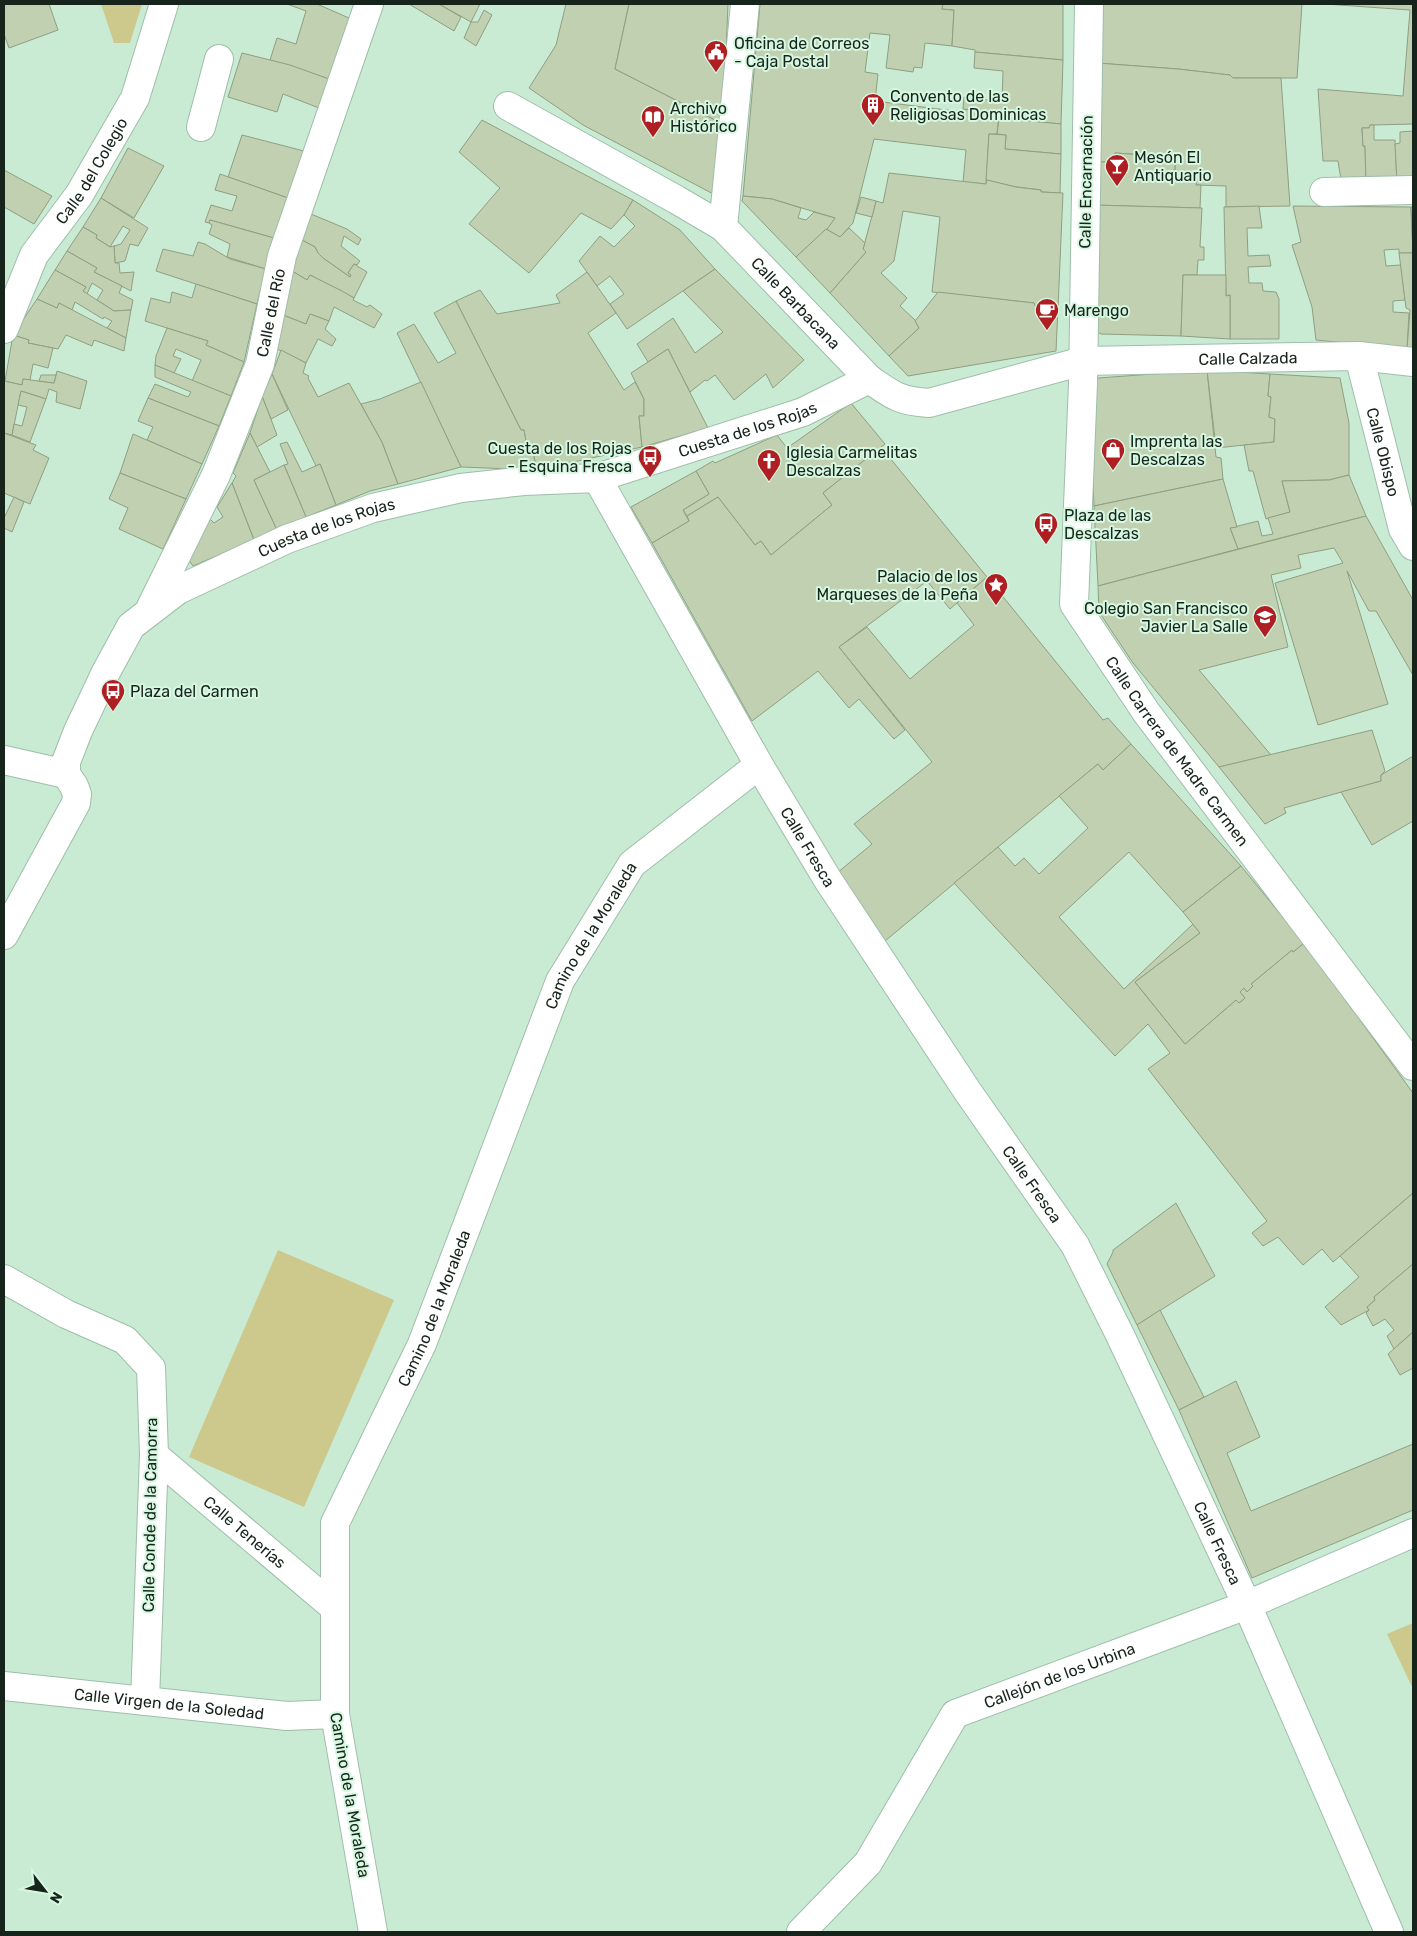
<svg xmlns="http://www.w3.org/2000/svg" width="1417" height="1936" font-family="Rubik,sans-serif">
<rect width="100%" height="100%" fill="#c9ebd4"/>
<g fill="#cdc88c">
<polygon points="101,4 142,4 130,43 114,43"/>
<polygon points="278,1250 394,1300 304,1507 189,1457"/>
<polygon points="1413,1623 1413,1689 1387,1634"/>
</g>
<g fill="#c0d0b1" stroke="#8f9f81">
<polygon points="4,4 49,4 58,30 9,48 4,34"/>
<polygon points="287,4 317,4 349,18 329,79 270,60 277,38 296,44 306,11"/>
<polygon points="409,4 439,4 461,17 454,31"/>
<polygon points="439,4 480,4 471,22"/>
<polygon points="566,4 629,4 615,69 723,124 717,196 583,125 529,88 556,45"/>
<polygon points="629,4 728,4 723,124 615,69"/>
<polygon points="760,4 943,4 942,9 954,10 952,46 925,43 922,68 914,67 913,72 886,68 890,35 870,33 865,72 878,74 875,101 963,112 963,109 999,113 997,134 989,134 986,184 963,182 966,150 874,139 853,223 840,237 826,229 835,218 772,199 743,196"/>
<polygon points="943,4 1063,4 1063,60 975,52 975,50 952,46 954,10 942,9"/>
<polygon points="1100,4 1302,4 1297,78 1233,78 1230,75 1178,69 1097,63"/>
<polygon points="1325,4 1413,4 1413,124 1374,125 1370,125 1369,128 1362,128 1363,146 1365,146 1366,184 1342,186 1338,161 1323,161 1318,89 1403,96 1410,10"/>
<polygon points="484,10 492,15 476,46 464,38 471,22 478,22"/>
<polygon points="975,52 1063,60 1061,124 999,118 999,113 963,109 964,97 1002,102 1003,71 974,68"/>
<polygon points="242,53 290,65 329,79 319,108 283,94 277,112 228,97"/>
<polygon points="1097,63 1178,69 1230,75 1233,78 1281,78 1290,206 1226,207 1226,186 1196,185 1197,180 1173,180 1173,170 1175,170 1175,157 1115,153 1115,162 1094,162"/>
<polygon points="999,118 1061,124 1061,154 1005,149 1006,135 997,134"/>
<polygon points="482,120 536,149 633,200 624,215 611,229 581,213 529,273 469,224 500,188 459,152"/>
<polygon points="1370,125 1374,125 1374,140 1395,140 1397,183 1366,184 1365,146 1363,146 1362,128 1369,128"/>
<polygon points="1413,131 1413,183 1397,183 1395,144 1400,143 1400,132"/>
<polygon points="989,134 1006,135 1005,149 1061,154 1060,193 1041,192 1041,190 1016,187 986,180"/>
<polygon points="242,135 304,151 288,198 228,177"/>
<polygon points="128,148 164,166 134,218 101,198"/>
<polygon points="1115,153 1175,157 1175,170 1173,170 1173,180 1197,180 1196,185 1201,185 1200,208 1093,205 1094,162 1115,162"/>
<polygon points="4,170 52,196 34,224 4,207"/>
<polygon points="889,173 986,184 987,180 1016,187 1041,190 1041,192 1063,193 1058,308 1035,306 1034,303 932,292 940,217 903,211 894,261 881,273 907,298 900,306 915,320 919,328 889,356 830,293 866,252 863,249 876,201 883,203"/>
<polygon points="220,174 288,198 274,238 210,220 209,223 205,222 211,205 232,211 237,196 215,190"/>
<polygon points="743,196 772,199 801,208 798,218 806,220 814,212 835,218 828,228 796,257 742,201"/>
<polygon points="861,197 876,201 872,217 856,213"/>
<polygon points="101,198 148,228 138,246 130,244 125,261 115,263 114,246 121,244 130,230 123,226 110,247 96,238 97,235 83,227"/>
<polygon points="633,200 680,230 715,269 627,329 610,304 624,294 610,276 597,286 579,261 600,236 614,247 635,226 624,215"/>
<polygon points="1093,205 1202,208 1200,247 1204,247 1204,260 1198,260 1197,275 1183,275 1181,336 1101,334 1092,329"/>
<polygon points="1259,206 1262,228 1247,228 1248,256 1269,255 1271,266 1248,267 1249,283 1262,283 1263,291 1276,292 1279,299 1279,339 1230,339 1230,295 1226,296 1224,207"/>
<polygon points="1293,206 1411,207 1413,253 1399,253 1399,249 1384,250 1386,266 1401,265 1405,300 1393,301 1393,312 1409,313 1407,349 1316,340 1312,307 1292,245 1301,242"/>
<polygon points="1411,207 1413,207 1413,253"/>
<polygon points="311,214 347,229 361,239 358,245 344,236 341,246 360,261 357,265 354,264 348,273 351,275 350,277 323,258 318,253 315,247 302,240"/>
<polygon points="210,220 274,238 266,269 227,257 230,244 209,234 212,225 209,223"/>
<polygon points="83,227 97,235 96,238 110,247 114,246 115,263 119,263 120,273 134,272 131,291 94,272 97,268 67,251"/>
<polygon points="849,228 865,243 863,249 866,252 830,293 796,257 826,229 840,237"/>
<polygon points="302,240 315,247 318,253 323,258 350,277 351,275 348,273 354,264 367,272 354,298 310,275 307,280 292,271"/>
<polygon points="198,242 205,244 230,259 266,269 257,304 156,271 163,249 193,256"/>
<polygon points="67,251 97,268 94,272 122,286 119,293 133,300 131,310 114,311 97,300 103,290 92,283 87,294 83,291 86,287 55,270"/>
<polygon points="1399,253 1413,253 1413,350 1407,349 1410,310 1406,308"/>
<polygon points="715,269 804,360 773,388 766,374 734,400 715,375 707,381 705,380 690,392 668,349 648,362 637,344 673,318 695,353 723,332 683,291"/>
<polygon points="55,270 86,287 83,291 114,311 131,310 126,338 107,328 112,321 104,317 103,319 75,302 72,310 59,303 57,308 37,299"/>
<polygon points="292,271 307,280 310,275 342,291 354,298 353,300 367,307 370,305 382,314 374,328 334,307 329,321 310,314 306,324 283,315"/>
<polygon points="587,272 616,313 588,333 624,390 635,382 644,399 644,416 639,416 642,447 537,470 532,448 527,447 524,430 521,430 456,301 480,290 497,314 560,303 556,295"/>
<polygon points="1183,275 1226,275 1226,296 1230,295 1230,339 1181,336"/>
<polygon points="196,284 257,304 244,362 206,345 208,341 145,321 151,298 170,303 172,292 192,298"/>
<polygon points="938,292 1034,303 1035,306 1058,308 1056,351 908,376 889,356 919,328 915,321"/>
<polygon points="37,299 57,308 59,303 126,338 124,351 94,340 92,346 66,335 58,349 28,343 29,340 13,335"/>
<polygon points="456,301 521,430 524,430 527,447 532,448 537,470 461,467 397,333 414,324 438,363 456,353 434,313"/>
<polygon points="310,314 329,321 325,329 336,339 332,346 318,339 306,363 277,349 283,315 306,324"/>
<polygon points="167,328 208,341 206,345 244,362 231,396 192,381 201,360 176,349 173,356 181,359 174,373 155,365 156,356"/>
<polygon points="13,335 29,340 28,343 53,348 48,368 33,364 30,380 23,379 22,385 5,381"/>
<polygon points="668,349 708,428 642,447 639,416 644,416 644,399 631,373"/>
<polygon points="281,350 306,363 303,373 309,376 308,378 318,397 349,383 382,442 398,484 370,491 336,505 320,464 316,466 272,374"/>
<polygon points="155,365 231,396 219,426 148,398 155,384 188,397 191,392 155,377"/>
<polygon points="1207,370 1216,457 1221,458 1223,479 1094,506 1089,388 1098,378"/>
<polygon points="1207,370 1270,374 1268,396 1271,397 1269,417 1275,419 1274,442 1216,448"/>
<polygon points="57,371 87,381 80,409 56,402 57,392 49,389 46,399 21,391 12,435 4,433 4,381 22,385 23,379 54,383"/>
<polygon points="272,374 288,410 271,419 262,396"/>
<polygon points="1270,374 1340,378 1349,423 1349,475 1329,480 1282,481 1290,512 1266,519 1253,471 1249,471 1244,445 1274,442 1275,419 1269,417 1271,397 1268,396"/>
<polygon points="41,375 56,375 54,383 39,381"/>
<polygon points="421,382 461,467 398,484 382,442 361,404 380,399"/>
<polygon points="21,391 46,399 30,442 12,435 14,424 22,426 27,407 18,405"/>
<polygon points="262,396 277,435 257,447 250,433"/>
<polygon points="148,398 219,426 202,464 147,440 153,427 138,421"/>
<polygon points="851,403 885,444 823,493 832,505 771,555 761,541 755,545 718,497 687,516 683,510 709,494 696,471 713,461 715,463 777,435 787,448"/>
<polygon points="4,433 36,445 33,450 49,458 30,504 4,493"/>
<polygon points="250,433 270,472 254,480 277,530 254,540 232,483 236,476 233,473"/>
<polygon points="133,434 202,464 186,499 120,473"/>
<polygon points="287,442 302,472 320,464 336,505 306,517 284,465 288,464 280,444"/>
<polygon points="881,447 987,577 950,609 927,581 839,647 905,730 894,739 859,699 849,708 818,671 752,721 652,543 689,521 687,516 718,497 755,545 761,541 771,555 832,505 823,493"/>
<polygon points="284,465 306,517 277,530 254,480"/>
<polygon points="696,471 709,494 683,510 689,521 652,543 631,507"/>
<polygon points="120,473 186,499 163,549 119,529 128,508 109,499"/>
<polygon points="1349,475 1366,516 1238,549 1230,528 1258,521 1262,536 1273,534 1268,518 1290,512 1282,481 1329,480"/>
<polygon points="1223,479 1237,527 1230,528 1238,549 1098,586 1094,506"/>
<polygon points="232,483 254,540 193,566 188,559 210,519 214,523 223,517 217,507"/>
<polygon points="14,497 24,502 12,532 4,528 4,518"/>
<polygon points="1366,516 1413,600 1413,675 1376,611 1369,611 1347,571 1388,704 1318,725 1275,583 1343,563 1334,548 1298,555 1301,568 1271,575 1288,647 1199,670 1271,755 1219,767 1133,663 1099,612 1098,586"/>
<polygon points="987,577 1103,720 1108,718 1131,744 1103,770 1098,764 885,941 837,873 872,844 854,824 932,762 839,647 867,627 910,679 974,625 957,603"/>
<polygon points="1372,730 1385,771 1381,775 1381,781 1284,808 1286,813 1265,824 1219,767"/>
<polygon points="1131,744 1241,866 1183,912 1129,852 1059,917 1124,989 1193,924 1200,933 1135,982 1185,1044 1236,1000 1239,1003 1245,998 1240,992 1244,988 1247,992 1253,986 1251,984 1292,950 1293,952 1304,943 1413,1093 1413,1193 1333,1262 1322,1249 1303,1265 1278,1237 1263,1246 1252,1233 1267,1221 1148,1069 1170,1053 1148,1024 1115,1056 954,883 998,847 1015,866 1024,858 1039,874 1088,828 1059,796 1098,764 1103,770"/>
<polygon points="1413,756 1413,821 1372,845 1341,792 1381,781 1381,775"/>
<polygon points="1241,866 1304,943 1293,952 1292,950 1251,984 1253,986 1247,992 1244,988 1240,992 1245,998 1239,1003 1236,1000 1185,1044 1135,982 1200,933 1183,912"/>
<polygon points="1413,1193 1413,1264 1374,1297 1375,1300 1367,1307 1369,1310 1341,1325 1325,1307 1359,1277 1340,1256"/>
<polygon points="1176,1203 1215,1276 1137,1325 1107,1264 1113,1252 1113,1250"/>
<polygon points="1413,1264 1413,1332 1394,1349 1387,1336 1394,1330 1385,1319 1373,1326 1366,1313 1369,1310 1367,1307 1375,1300 1374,1297"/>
<polygon points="1160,1310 1204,1397 1179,1410 1137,1325"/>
<polygon points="1413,1332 1413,1368 1400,1375 1388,1354"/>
<polygon points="1236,1381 1260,1437 1227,1453 1251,1511 1413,1444 1413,1510 1252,1578 1179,1410"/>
</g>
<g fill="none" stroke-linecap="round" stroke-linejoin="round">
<g stroke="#9ebea9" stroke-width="30">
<g id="minor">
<path id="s1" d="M 1089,4 L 1083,383 L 1074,604 L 1146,712 L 1413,1066"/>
<path id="s2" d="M 508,106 L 677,200 L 723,227 L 869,379 C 894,396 899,401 929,403 L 1083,361 L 1359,356 L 1413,362"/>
<polyline points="201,127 219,59"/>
<polyline points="1324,192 1413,190"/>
<polyline points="723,227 745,4"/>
<path id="s3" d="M 4,329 L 34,255 L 79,195 L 135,98 L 164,4"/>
<path id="s4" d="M 1359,356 L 1403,529 L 1413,546"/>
<path id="s5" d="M 597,478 L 759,765 L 828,880 L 968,1092 L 1075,1245 L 1120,1335 L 1247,1605 L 1389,1932"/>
<path id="s6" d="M 151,607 L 216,475 L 260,364 L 282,256 L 369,4"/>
<polyline points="4,760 66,774"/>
<path id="s7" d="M 4,935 L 76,803 L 77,794 L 74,786 L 66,774 L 66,762 L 78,731 L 106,672 L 131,626 L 178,590 L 287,539 L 373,508 L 461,488 L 524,481 L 597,478 L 803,412 L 869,379"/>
<polyline points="4,1279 66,1314 125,1340 151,1368 154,1455 145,1701"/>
<path id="s8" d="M 154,1455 L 335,1608"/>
<path id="s9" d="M 4,1686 L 287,1716 L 335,1714"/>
<path id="s10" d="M 373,1932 L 335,1714 L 335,1523 L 422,1344 L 560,981 L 632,864 L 759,765"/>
<path id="s11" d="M 801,1932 L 868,1863 L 955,1714 L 1247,1605 L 1413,1533"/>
</g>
</g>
<use href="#minor" stroke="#fff" stroke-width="28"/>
</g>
<defs>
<g id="civic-pin" transform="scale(1.25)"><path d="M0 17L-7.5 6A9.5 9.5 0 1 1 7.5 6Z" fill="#af1e22" stroke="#d6f8e1"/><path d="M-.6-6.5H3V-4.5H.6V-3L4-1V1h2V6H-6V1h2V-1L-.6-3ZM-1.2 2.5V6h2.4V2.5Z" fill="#fff"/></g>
<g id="building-pin" transform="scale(1.25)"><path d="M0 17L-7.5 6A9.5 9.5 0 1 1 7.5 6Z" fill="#af1e22" stroke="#d6f8e1"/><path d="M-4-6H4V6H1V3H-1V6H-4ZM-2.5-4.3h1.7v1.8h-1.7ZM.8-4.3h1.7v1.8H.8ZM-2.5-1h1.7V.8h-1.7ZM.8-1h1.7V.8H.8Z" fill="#fff"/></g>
<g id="library-pin" transform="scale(1.25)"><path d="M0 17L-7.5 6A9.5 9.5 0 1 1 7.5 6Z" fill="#af1e22" stroke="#d6f8e1"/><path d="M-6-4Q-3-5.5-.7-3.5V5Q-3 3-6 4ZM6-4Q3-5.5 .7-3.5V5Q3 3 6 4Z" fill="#fff"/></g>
<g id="bar-pin" transform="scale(1.25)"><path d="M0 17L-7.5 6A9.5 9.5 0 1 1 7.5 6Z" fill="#af1e22" stroke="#d6f8e1"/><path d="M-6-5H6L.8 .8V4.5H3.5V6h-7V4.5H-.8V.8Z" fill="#fff"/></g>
<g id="cafe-pin" transform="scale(1.25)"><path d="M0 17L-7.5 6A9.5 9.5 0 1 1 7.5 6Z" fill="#af1e22" stroke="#d6f8e1"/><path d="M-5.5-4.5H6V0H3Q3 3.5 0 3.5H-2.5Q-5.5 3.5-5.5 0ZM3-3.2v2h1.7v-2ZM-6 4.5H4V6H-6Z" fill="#fff"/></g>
<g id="shop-pin" transform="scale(1.25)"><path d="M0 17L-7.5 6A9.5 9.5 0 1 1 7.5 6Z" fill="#af1e22" stroke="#d6f8e1"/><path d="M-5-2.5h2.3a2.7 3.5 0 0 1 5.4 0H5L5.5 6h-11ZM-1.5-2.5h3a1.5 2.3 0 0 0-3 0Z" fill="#fff"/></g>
<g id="bus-pin" transform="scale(1.25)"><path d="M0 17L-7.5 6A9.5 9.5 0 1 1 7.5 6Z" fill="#af1e22" stroke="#d6f8e1"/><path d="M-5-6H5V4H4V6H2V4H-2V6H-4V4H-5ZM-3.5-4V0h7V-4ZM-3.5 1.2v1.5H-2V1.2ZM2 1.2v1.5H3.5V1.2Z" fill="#fff"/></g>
<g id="church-pin" transform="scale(1.25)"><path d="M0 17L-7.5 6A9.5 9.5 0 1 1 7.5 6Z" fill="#af1e22" stroke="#d6f8e1"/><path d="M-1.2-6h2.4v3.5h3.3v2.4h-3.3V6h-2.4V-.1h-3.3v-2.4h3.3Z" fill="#fff"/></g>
<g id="sight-pin" transform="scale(1.25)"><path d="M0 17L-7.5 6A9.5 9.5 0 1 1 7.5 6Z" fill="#af1e22" stroke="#d6f8e1"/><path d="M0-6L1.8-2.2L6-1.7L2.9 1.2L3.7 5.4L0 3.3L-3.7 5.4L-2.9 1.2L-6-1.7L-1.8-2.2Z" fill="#fff"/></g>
<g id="school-pin" transform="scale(1.25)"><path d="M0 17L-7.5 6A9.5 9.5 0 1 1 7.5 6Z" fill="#af1e22" stroke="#d6f8e1"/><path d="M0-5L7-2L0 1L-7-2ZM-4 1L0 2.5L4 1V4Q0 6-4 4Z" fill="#fff"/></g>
</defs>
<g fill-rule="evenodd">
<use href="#civic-pin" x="716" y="52"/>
<use href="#building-pin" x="873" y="105"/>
<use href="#library-pin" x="653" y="117"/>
<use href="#bar-pin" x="1117" y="166"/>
<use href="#cafe-pin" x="1047" y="310"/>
<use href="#shop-pin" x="1113" y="450"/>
<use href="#bus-pin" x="650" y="457"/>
<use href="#church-pin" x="769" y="461"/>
<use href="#bus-pin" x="1046" y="524"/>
<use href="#sight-pin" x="996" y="585"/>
<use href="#school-pin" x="1265" y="617"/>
<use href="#bus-pin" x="113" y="691"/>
</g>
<g text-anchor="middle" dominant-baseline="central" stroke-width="4" stroke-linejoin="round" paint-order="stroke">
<g font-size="16" fill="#17241c" stroke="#d6f8e1" text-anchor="start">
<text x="734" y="43">Oficina de Correos<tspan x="734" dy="18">- Caja Postal</tspan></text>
<text x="890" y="96">Convento de las<tspan x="890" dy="18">Religiosas Dominicas</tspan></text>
<text x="670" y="108">Archivo<tspan x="670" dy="18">Histórico</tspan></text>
<text x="1134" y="157">Mesón El<tspan x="1134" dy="18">Antiquario</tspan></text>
<text x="1064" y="310">Marengo</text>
<text x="1130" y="441">Imprenta las<tspan x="1130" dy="18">Descalzas</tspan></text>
<text x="632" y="448" text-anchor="end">Cuesta de los Rojas<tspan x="632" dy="18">- Esquina Fresca</tspan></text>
<text x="786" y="452">Iglesia Carmelitas<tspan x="786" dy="18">Descalzas</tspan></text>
<text x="1064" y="515">Plaza de las<tspan x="1064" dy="18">Descalzas</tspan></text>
<text x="978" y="576" text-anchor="end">Palacio de los<tspan x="978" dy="18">Marqueses de la Peña</tspan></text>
<text x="1248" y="608" text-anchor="end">Colegio San Francisco<tspan x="1248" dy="18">Javier La Salle</tspan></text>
<text x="130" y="691">Plaza del Carmen</text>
</g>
<g font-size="16" fill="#17241c" stroke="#d6f8e1">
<text stroke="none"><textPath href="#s3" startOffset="182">Calle del Colegio</textPath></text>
<text transform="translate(1086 182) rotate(-89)">Calle Encarnación</text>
<text stroke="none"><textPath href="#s2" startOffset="352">Calle Barbacana</textPath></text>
<text stroke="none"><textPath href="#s6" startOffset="319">Calle del Río</textPath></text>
<text stroke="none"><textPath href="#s2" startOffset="848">Calle Calzada</textPath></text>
<text stroke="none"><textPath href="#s7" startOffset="1001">Cuesta de los Rojas</textPath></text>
<text stroke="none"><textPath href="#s4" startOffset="99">Calle Obispo</textPath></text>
<text stroke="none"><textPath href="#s7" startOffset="566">Cuesta de los Rojas</textPath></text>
<text stroke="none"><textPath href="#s1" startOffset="780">Calle Carrera de Madre Carmen</textPath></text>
<text stroke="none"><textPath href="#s5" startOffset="425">Calle Fresca</textPath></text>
<text stroke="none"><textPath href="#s10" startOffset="1054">Camino de la Moraleda</textPath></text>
<text stroke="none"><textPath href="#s5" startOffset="830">Calle Fresca</textPath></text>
<text stroke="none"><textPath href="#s10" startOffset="649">Camino de la Moraleda</textPath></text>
<text transform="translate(150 1515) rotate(-89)">Calle Conde de la Camorra</text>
<text stroke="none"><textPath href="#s8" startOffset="119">Calle Tenerías</textPath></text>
<text stroke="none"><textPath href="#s5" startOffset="1235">Calle Fresca</textPath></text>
<text stroke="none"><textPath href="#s11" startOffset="380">Callejón de los Urbina</textPath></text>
<text stroke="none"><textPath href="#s9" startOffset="166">Calle Virgen de la Soledad</textPath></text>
<text transform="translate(350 1795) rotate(80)">Camino de la Moraleda</text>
</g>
</g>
<rect width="1417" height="1936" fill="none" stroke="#17241c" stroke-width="10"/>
<g transform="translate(45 1891) rotate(121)" stroke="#d6f8e1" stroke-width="4" paint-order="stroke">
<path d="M0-4L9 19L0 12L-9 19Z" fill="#17241c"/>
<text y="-8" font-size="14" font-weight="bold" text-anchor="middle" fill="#17241c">N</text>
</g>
</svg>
